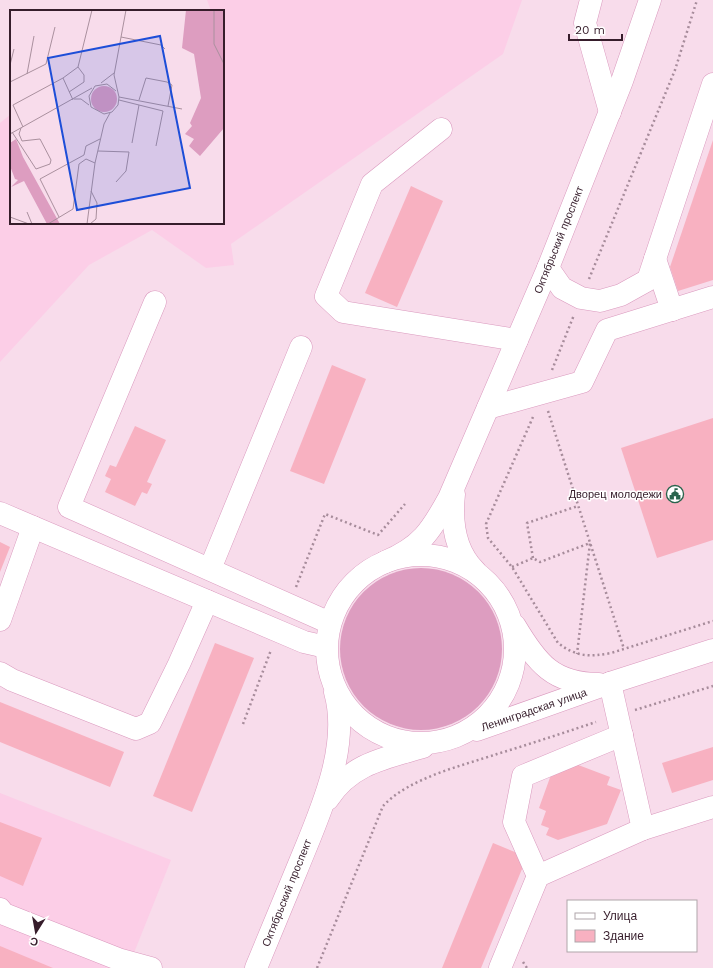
<svg xmlns="http://www.w3.org/2000/svg" width="713" height="968" font-family="'Work Sans',sans-serif">
<rect width="100%" height="100%" fill="#f8dceb"/>
<g fill="#fccee7">
<polygon points="207,0 522,0 503,54 231,244 234,265 206,268 152,230 89,265 0,362 0,123 11,114 11,223 223,223 223,11 211,11"/>
<polygon points="0,793 171,860 128,968 0,968"/>
</g>
<circle fill="#dd9dc0" cx="421" cy="649" r="81"/>
<g fill="#f8b1c1">
<polygon points="713,140 713,280 678,291 670,267"/>
<polygon points="411,186 443,201 397,307 365,293"/>
<polygon points="332,365 366,379 324,484 290,471"/>
<polygon points="713,418 713,540 657,558 621,448"/>
<polygon points="135,426 166,440 147,482 152,484 147,494 142,492 135,506 105,492 111,479 105,476 110,465 116,467"/>
<polygon points="0,542 10,547 0,572"/>
<polygon points="215,643 254,658 192,812 153,796"/>
<polygon points="0,702 124,752 110,787 0,742"/>
<polygon points="713,747 713,780 672,793 662,763"/>
<polygon points="573,763 610,777 607,785 621,790 607,824 558,840 546,835 549,828 541,825 546,811 539,808 552,772"/>
<polygon points="0,822 42,838 23,886 0,876"/>
<polygon points="493,843 527,857 481,968 442,968"/>
<polygon points="0,946 53,968 0,968"/>
</g>
<g fill="none" stroke-linecap="round" stroke-linejoin="round">
<g stroke="#da99be" stroke-width="23">
<g id="minor">
<polyline points="591,0 585,23 610,112"/>
<polyline points="441,129 372,184 326,296 343,312 517,340"/>
<polyline points="655,259 672,310"/>
<polyline points="548,268 562,288 581,298 600,301 621,295 648,280 713,84"/>
<polyline points="155,302 69,507 330,623"/>
<polyline points="488,408 582,382 607,330 713,297"/>
<polyline points="0,513 304,642 326,647"/>
<polyline points="210,569 301,347"/>
<polyline points="0,620 33,527"/>
<polyline points="0,673 12,680 136,729 150,723 179,664 207,601"/>
<polyline points="643,829 713,807"/>
<polyline points="538,876 514,822 523,776 622,735"/>
<polyline points="0,909 4,914 118,959 151,968"/>
<polyline points="500,968 538,876 643,829 610,683"/>
</g>
</g>
<g stroke="#da99be" stroke-width="23">
<g id="major">
<path d="M 454,494 C 451,522 454,550 475,571"/>
<circle cx="421" cy="649" r="94"/>
<path d="M 385,562 C 421,547 431,531 449,498 L 548,268 L 622,81 L 650,0"/>
<path d="M 515,626 C 537,663 553,684 599,684"/>
<polyline points="477,730 610,683 713,650"/>
<path d="M 328,799 C 350,764 385,758 423,747"/>
<path d="M 256,968 C 270,935 283,902 297,869 C 318,817 351,749 335,692"/>
</g>
</g>
<g stroke="#a78c9b" stroke-width="2.5" stroke-dasharray="2 3" stroke-linecap="butt">
<polyline points="589,279 675,70 697,0"/>
<polyline points="552,370 574,315"/>
<polyline points="548,411 624,649"/>
<path d="M 533,417 L 486,524 L 488,538 L 512,567 L 558,643 C 576,657 590,657 611,653 L 713,621"/>
<polyline points="533,558 527,523 578,506"/>
<polyline points="512,567 533,558 540,562 590,543 577,654"/>
<polyline points="296,587 325,514 378,535 405,504"/>
<polyline points="635,710 713,686"/>
<polyline points="243,724 271,650"/>
<polyline points="523,962 527,968"/>
<path d="M 317,968 L 383,806 C 409,778 461,766 497,754 C 530,744 563,733 596,722"/>
</g>
<use href="#minor" stroke="#fff" stroke-width="22"/>
<use href="#major" stroke="#fff" stroke-width="22"/>
</g>
<defs>
<g id="civic-ring" transform="scale(0.9)"><circle r="9.5" fill="#fff" stroke="#2a644d" stroke-width="1.5"/><path d="M-.6-6.5H3V-4.5H.6V-3L4-1V1h2V6H-6V1h2V-1L-.6-3ZM-1.2 2.5V6h2.4V2.5Z" fill="#2a644d"/></g>
</defs>
<g fill-rule="evenodd">
<use href="#civic-ring" x="675" y="494"/>
</g>
<g text-anchor="middle" dominant-baseline="central" stroke-width="3" stroke-linejoin="round" paint-order="stroke">
<g font-size="11" fill="#361d2b" stroke="#fff">
<text transform="translate(559 240) rotate(-68)">Октябрьский проспект</text>
<text transform="translate(534 710) rotate(-19)">Ленинградская улица</text>
<text transform="translate(287 893) rotate(-68)">Октябрьский проспект</text>
</g>
<g font-size="11" fill="#361d2b" stroke="#fff" text-anchor="end">
<text x="662" y="494">Дворец молодежи</text>
</g>
</g>
<g transform="translate(10 10)">
<rect width="214" height="214" fill="#f8dceb"/>
<path d="M 176,0 L 214,0 L 214,118 L 190,146 L 179,136 L 184,129 L 175,124 L 182,116 L 180,113 L 191,88 L 184,44 L 172,38 ZM81 89a13 13 0 1 1 26 0a13 13 0 1 1-26 0ZM 6,129 L 13,147 L 50,214 L 37,214 L 14,171 L 1,177 L 8,170 L 5,169 L 0,156 L 0,133 Z" fill="#dd9dc0"/>
<path fill="none" stroke="#aa909e" stroke-width="1" d="M 204,0 L 204,34 L 214,54M 111,27 L 151,35 L 155,39M 0,55 L 4,39M 17,64 L 24,26M 0,72 L 36,54 L 45,17M 91,73 L 104,63M 106,81 L 97,74 L 85,76 L 79,86 L 81,97 L 94,104 L 102,102 L 108,95 L 109,87 L 104,65 L 116,0M 59,82 L 74,72 L 74,65 L 68,57M 109,87 L 172,99M 64,89 L 71,89 L 79,95M 63,90 L 53,68 L 68,57 L 82,0M 109,90 L 153,101 L 146,136M 129,90 L 136,68 L 157,72 L 162,75 L 158,96M 13,117 L 3,95 L 53,68M 2,122 L 26,159 L 40,154 L 41,150 L 30,129 L 12,131 L 9,124 L 11,118M 0,124 L 82,78M 122,133 L 129,95M 88,141 L 119,142 L 116,161 L 106,172M 17,202 L 22,214M 0,207 L 19,214M 49,207 L 30,169 L 74,145 L 76,136 L 90,129M 38,214 L 63,199 L 69,154 L 76,149 L 85,153M 77,214 L 85,153 L 94,114 L 100,103M 80,214 L 86,209 L 87,193 L 81,181"/>
<path fill="#1d4ed8" fill-opacity="0.15" stroke="#1d4ed8" stroke-width="2" d="M 150,26 L 180,178 L 67,200 L 38,48 Z"/>
<rect width="214" height="214" fill="none" stroke="#361d2b" stroke-width="2"/>
</g>
<rect x="567" y="900" width="130" height="52" fill="#ffffff" stroke="#afa5aa"/>
<rect x="575" y="913" width="20" height="6" fill="#ffffff" stroke="#afa5aa"/>
<text x="603" y="920" font-size="12" fill="#361d2b">Улица</text>
<rect x="575" y="930" width="20" height="12" fill="#f8b1c1" stroke="#afa5aa"/>
<text x="603" y="940" font-size="12" fill="#361d2b">Здание</text>
<g transform="translate(36 932) rotate(191)" stroke="#ffffff" stroke-width="3" paint-order="stroke">
<path d="M0-3L7 15L0 10L-7 15Z" fill="#361d2b"/>
<text y="-6" font-size="11" font-weight="bold" text-anchor="middle" fill="#361d2b">С</text>
</g>
<path d="M569 34v6h53v-6" fill="none" stroke="#361d2b" stroke-width="2"/>
<text x="575" y="34" font-size="12" fill="#361d2b" stroke="#ffffff" stroke-width="3" paint-order="stroke">20 m</text>
</svg>
